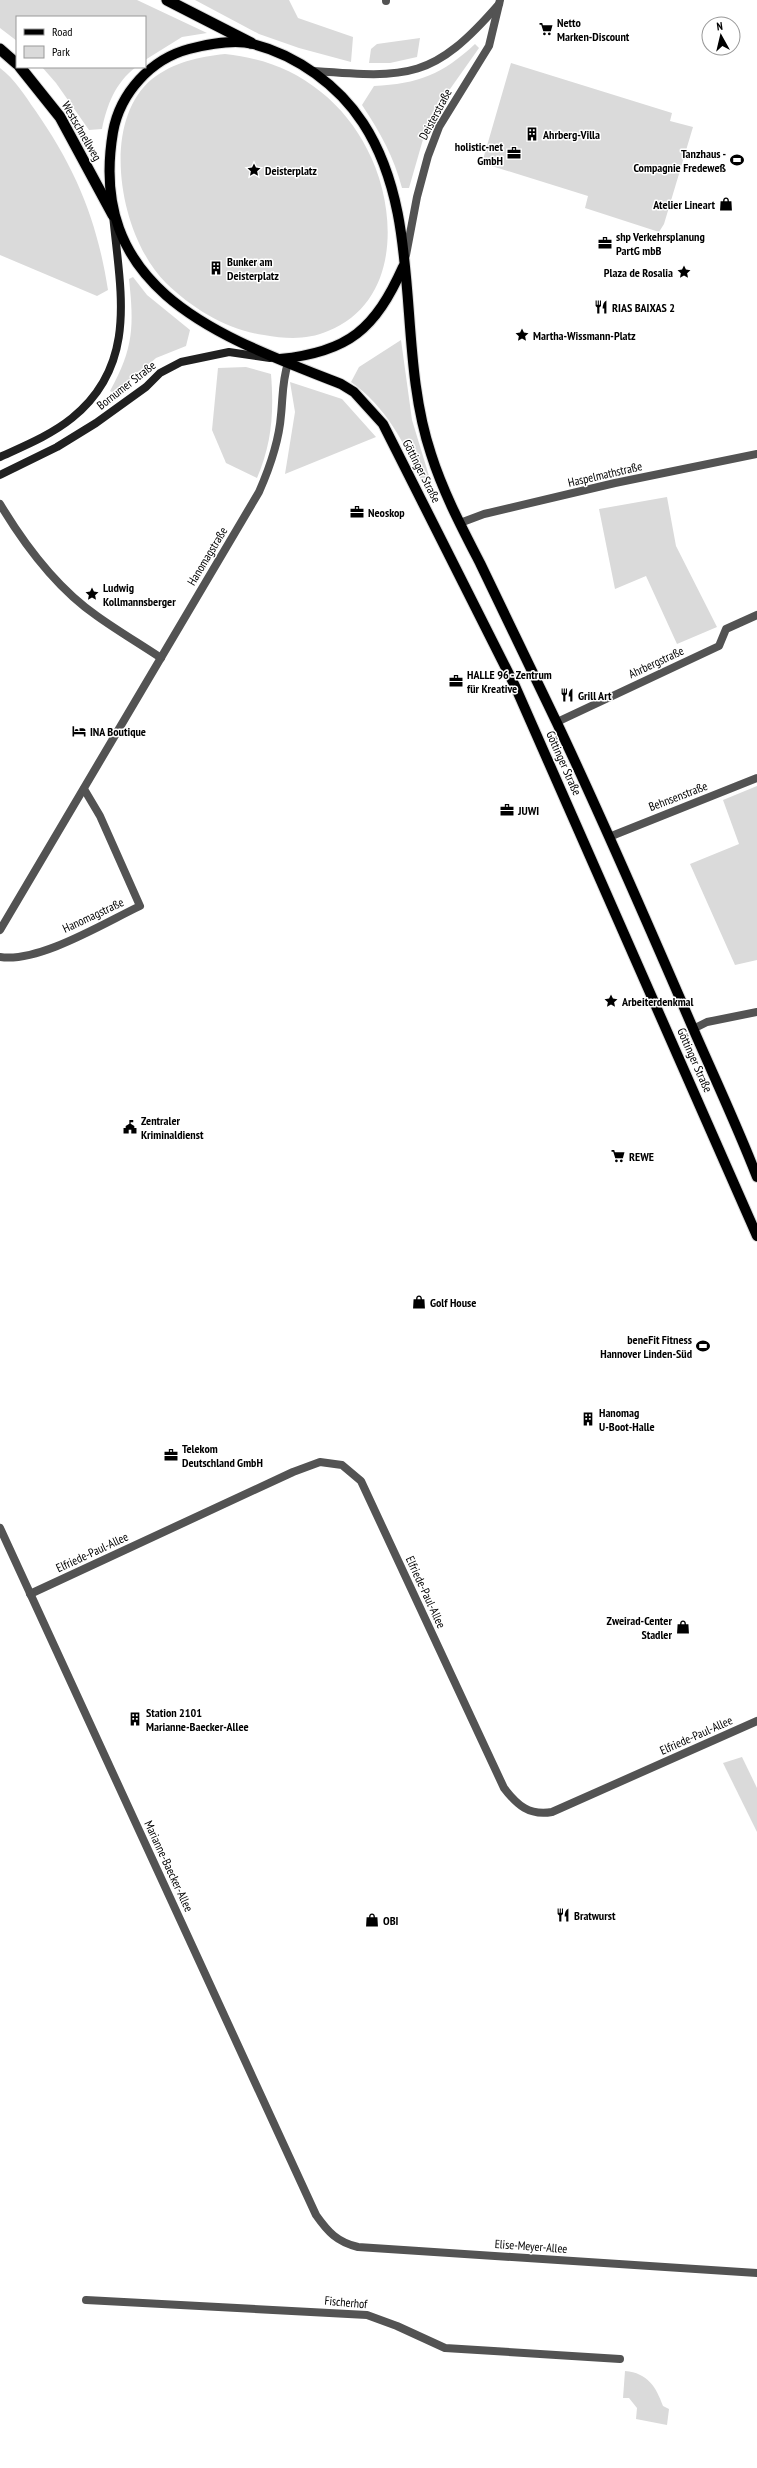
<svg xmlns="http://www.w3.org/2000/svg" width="757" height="2468" font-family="'PT Sans Narrow',sans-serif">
<rect width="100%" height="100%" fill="#fff"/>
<g fill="#dadada">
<polygon points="0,0 137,0 207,33 182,37 145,60 145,17 17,17 17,41 0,28"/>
<polygon points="195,0 289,0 298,18 353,37 351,62 299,48 259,34"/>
<polygon points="420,38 417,57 390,63 369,63 371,49 377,44"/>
<path d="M 475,44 L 479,48 L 443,99 L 426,129 L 409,188 L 402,188 C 394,157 380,132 362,105 L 374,86 C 418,84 443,74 475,44 Z"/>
<path d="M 225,54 C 261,58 292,68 321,92 C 340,107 356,127 367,149 C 398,208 401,302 328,331 C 307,340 287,339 264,335 C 227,330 193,309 166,283 C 121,239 98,124 152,79 C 174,62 198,57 225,54 Z"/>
<polygon points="511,63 672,113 670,121 693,127 664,224 659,232 585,208 588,196 482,163"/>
<path d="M 42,67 L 136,67 C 115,83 107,105 102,129 L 89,130 L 56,83 Z"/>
<path d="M 0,68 C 15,79 25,96 35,110 C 76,169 97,220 108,290 L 97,296 L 0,255 Z"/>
<path d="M 133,277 L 147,295 L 190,330 L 186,346 L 156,358 L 115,394 L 110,391 C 134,348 134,326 129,279 Z"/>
<path d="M 401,340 L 412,420 L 429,476 L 421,480 C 404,442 386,407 351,382 L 359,367 Z"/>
<path d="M 246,367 L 271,374 C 274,413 272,442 257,478 L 226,463 L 212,430 L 218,368 Z"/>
<polygon points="290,382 342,399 376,437 285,474 295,412"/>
<polygon points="667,497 676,546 717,627 677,644 646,576 615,589 599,509"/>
<polygon points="757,786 757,960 735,965 690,864 739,844 723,800"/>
<polygon points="742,1757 757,1788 757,1832 723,1763"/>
<path d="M 625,2371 C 648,2373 656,2387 663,2406 L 669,2409 L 667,2425 L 636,2419 L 637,2408 L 629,2398 L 623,2398 Z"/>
</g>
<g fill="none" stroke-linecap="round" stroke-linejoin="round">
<g stroke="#dbdbdb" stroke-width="12">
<g id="primary">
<path d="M 280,359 C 349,352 375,329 403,267"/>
<path d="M 757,1177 C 738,1128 716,1081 695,1033 C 650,929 605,824 556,721 C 531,668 505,616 480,563 C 462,528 443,492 431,454 C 395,347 425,218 363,123 C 339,86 297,55 253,44 C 233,39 209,44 189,49 C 151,59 120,93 113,132 C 86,292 222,337 341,384 L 354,392 L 383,424 L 515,686 L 757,1236"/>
</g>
</g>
<g stroke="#dbdbdb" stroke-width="13">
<g id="trunk">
<polyline points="167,0 251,43"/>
<polyline points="0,49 17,64"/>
<polyline points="20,67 60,117 113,215"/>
</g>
</g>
<g stroke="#535353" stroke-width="8">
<polyline points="386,0 386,1"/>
<path d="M 0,504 C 24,544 58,589 97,616 C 118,631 140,644 161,658"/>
<polyline points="460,523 484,514 615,483 757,454"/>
<polyline points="557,722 719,646 726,629 757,615"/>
<polyline points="609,837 757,778"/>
<path d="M 0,930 L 259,492 C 270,467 279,442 281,415 C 283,396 282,382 288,363"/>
<path d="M 0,957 C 39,963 104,923 140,906 L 100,816 L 84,789"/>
<polyline points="693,1029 707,1022 757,1012"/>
<path d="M 30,1594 L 293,1472 L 320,1462 L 342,1465 L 361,1481 L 504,1788 C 517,1805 529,1816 552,1812 L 757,1721"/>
<polyline points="86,2300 367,2315 397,2326 445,2348 620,2359"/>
</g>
<g stroke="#535353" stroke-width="8">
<path d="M 313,71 C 409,78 433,80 499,4"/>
<polyline points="406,255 417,197 428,156 439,127 489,46 500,0"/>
<path d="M 0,1528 L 316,2215 C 328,2232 337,2242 358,2247 L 757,2273"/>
</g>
<g stroke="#202020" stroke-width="8">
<path d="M 0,457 C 24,446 51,435 72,418 C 139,364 120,290 113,215"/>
<polyline points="0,475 57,447 96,423 146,387 160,373 181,362 229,352 270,358"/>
</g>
<use href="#primary" stroke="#000" stroke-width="10"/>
<use href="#trunk" stroke="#000" stroke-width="11"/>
</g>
<defs>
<g id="supermarket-bare" transform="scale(1.08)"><path d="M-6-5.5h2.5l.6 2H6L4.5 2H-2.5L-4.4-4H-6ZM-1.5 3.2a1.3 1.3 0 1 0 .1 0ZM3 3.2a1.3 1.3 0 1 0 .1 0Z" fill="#000" stroke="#fff" stroke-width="2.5" paint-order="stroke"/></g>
<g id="building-bare" transform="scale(1.08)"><path d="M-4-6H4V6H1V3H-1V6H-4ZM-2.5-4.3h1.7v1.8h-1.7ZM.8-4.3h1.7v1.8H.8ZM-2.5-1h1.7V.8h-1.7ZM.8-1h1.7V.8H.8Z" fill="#000" stroke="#fff" stroke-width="2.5" paint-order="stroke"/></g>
<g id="office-bare" transform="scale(1.08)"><path d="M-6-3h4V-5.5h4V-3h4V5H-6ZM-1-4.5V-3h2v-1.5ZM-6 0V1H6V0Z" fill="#000" stroke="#fff" stroke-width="2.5" paint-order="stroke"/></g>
<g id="stadium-bare" transform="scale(1.08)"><path d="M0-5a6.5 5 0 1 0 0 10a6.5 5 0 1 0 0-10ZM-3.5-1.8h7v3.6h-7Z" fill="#000" stroke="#fff" stroke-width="2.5" paint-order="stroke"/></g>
<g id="sight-bare" transform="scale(1.08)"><path d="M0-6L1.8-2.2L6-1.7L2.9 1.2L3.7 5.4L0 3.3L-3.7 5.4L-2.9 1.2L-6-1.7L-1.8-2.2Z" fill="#000" stroke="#fff" stroke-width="2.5" paint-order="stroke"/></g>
<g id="shop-bare" transform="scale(1.08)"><path d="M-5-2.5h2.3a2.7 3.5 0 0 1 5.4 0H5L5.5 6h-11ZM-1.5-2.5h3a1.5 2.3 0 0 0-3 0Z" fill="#000" stroke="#fff" stroke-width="2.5" paint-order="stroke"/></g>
<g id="restaurant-bare" transform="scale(1.08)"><path d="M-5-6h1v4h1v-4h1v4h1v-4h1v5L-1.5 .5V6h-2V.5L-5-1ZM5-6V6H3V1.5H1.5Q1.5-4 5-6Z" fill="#000" stroke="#fff" stroke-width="2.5" paint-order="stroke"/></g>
<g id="hotel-bare" transform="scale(1.08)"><path d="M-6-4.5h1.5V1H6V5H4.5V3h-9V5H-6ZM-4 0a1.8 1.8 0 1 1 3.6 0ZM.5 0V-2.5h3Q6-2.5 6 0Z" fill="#000" stroke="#fff" stroke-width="2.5" paint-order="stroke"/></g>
<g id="civic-bare" transform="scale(1.08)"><path d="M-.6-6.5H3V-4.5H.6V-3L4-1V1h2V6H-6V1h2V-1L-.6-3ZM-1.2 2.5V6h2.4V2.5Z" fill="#000" stroke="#fff" stroke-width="2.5" paint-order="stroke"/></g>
</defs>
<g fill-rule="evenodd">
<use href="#supermarket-bare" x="546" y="29"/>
<use href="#building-bare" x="532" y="134"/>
<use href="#office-bare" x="514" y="153"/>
<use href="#stadium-bare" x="737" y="160"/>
<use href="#sight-bare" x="254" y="170"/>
<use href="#shop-bare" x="726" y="204"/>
<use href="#office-bare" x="605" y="243"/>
<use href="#building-bare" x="216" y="268"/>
<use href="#sight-bare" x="684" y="272"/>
<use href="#restaurant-bare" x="601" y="307"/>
<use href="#sight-bare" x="522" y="335"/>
<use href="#office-bare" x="357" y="512"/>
<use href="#sight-bare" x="92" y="594"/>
<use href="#office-bare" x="456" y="681"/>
<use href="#restaurant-bare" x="567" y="695"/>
<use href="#hotel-bare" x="79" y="731"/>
<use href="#office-bare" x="507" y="810"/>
<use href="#sight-bare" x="611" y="1001"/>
<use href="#civic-bare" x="130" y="1127"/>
<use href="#supermarket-bare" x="618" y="1156"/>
<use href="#shop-bare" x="419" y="1302"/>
<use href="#stadium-bare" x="703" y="1346"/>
<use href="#building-bare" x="588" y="1419"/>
<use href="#office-bare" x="171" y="1455"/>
<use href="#shop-bare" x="683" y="1627"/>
<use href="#building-bare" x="135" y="1719"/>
<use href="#restaurant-bare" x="563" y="1915"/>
<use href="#shop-bare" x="372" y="1920"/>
</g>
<g text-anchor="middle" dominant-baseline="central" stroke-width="3" stroke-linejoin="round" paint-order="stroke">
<g font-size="12" font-weight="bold" fill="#000" stroke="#fff" text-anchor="start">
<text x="557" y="22">Netto<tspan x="557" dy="14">Marken-Discount</tspan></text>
<text x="543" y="134">Ahrberg-Villa</text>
<text x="503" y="146" text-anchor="end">holistic-net<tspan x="503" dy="14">GmbH</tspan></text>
<text x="726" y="153" text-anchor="end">Tanzhaus -<tspan x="726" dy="14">Compagnie Fredeweß</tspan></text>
<text x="265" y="170">Deisterplatz</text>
<text x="715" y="204" text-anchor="end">Atelier Lineart</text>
<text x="616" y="236">shp Verkehrsplanung<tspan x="616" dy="14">PartG mbB</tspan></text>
<text x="227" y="261">Bunker am<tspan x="227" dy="14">Deisterplatz</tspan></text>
<text x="673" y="272" text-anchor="end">Plaza de Rosalia</text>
<text x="612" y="307">RIAS BAIXAS 2</text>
<text x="533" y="335">Martha-Wissmann-Platz</text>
<text x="368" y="512">Neoskop</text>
<text x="103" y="587">Ludwig<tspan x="103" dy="14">Kollmannsberger</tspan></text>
<text x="467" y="674">HALLE 96 - Zentrum<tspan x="467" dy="14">für Kreative</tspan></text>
<text x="578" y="695">Grill Art</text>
<text x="90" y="731">INA Boutique</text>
<text x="518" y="810">JUWI</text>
<text x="622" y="1001">Arbeiterdenkmal</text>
<text x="141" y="1120">Zentraler<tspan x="141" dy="14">Kriminaldienst</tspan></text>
<text x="629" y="1156">REWE</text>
<text x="430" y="1302">Golf House</text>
<text x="692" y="1339" text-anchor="end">beneFit Fitness<tspan x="692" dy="14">Hannover Linden-Süd</tspan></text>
<text x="599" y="1412">Hanomag<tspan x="599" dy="14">U-Boot-Halle</tspan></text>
<text x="182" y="1448">Telekom<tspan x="182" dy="14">Deutschland GmbH</tspan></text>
<text x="672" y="1620" text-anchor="end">Zweirad-Center<tspan x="672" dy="14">Stadler</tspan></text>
<text x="146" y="1712">Station 2101<tspan x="146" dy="14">Marianne-Baecker-Allee</tspan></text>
<text x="574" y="1915">Bratwurst</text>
<text x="383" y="1920">OBI</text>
</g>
<g font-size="12" fill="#000" stroke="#fff">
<text transform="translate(435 114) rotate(-62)">Deisterstraße</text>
<text transform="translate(82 131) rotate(60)">Westschnellweg</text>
<text transform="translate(126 385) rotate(-38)">Bornumer Straße</text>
<text transform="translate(422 471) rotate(63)">Göttinger Straße</text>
<text transform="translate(605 474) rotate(-13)">Haspelmathstraße</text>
<text transform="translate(207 556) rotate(-59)">Hanomagstraße</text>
<text transform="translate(656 662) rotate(-25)">Ahrbergstraße</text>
<text transform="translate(564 763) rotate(66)">Göttinger Straße</text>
<text transform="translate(678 796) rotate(-21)">Behnsenstraße</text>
<text transform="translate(93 915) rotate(-25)">Hanomagstraße</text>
<text transform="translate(695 1060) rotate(66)">Göttinger Straße</text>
<text transform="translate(92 1552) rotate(-25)">Elfriede-Paul-Allee</text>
<text transform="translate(426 1592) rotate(65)">Elfriede-Paul-Allee</text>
<text transform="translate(696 1735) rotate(-24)">Elfriede-Paul-Allee</text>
<text transform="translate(169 1866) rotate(65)">Marianne-Baecker-Allee</text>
<text transform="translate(531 2246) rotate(4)">Elise-Meyer-Allee</text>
<text transform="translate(346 2302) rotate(5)">Fischerhof</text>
</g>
</g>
<rect x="16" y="16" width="130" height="52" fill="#ffffff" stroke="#999999"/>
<rect x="24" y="29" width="20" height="6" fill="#000000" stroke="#999999"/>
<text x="52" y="36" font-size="12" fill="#000000">Road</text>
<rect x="24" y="46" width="20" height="12" fill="#dadada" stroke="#999999"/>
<text x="52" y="56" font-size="12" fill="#000000">Park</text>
<g transform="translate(721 36) rotate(352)"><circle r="19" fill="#ffffff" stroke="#999999"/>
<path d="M0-3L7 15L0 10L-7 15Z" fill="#000000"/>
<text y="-6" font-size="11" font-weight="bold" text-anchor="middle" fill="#000000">N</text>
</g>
</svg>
